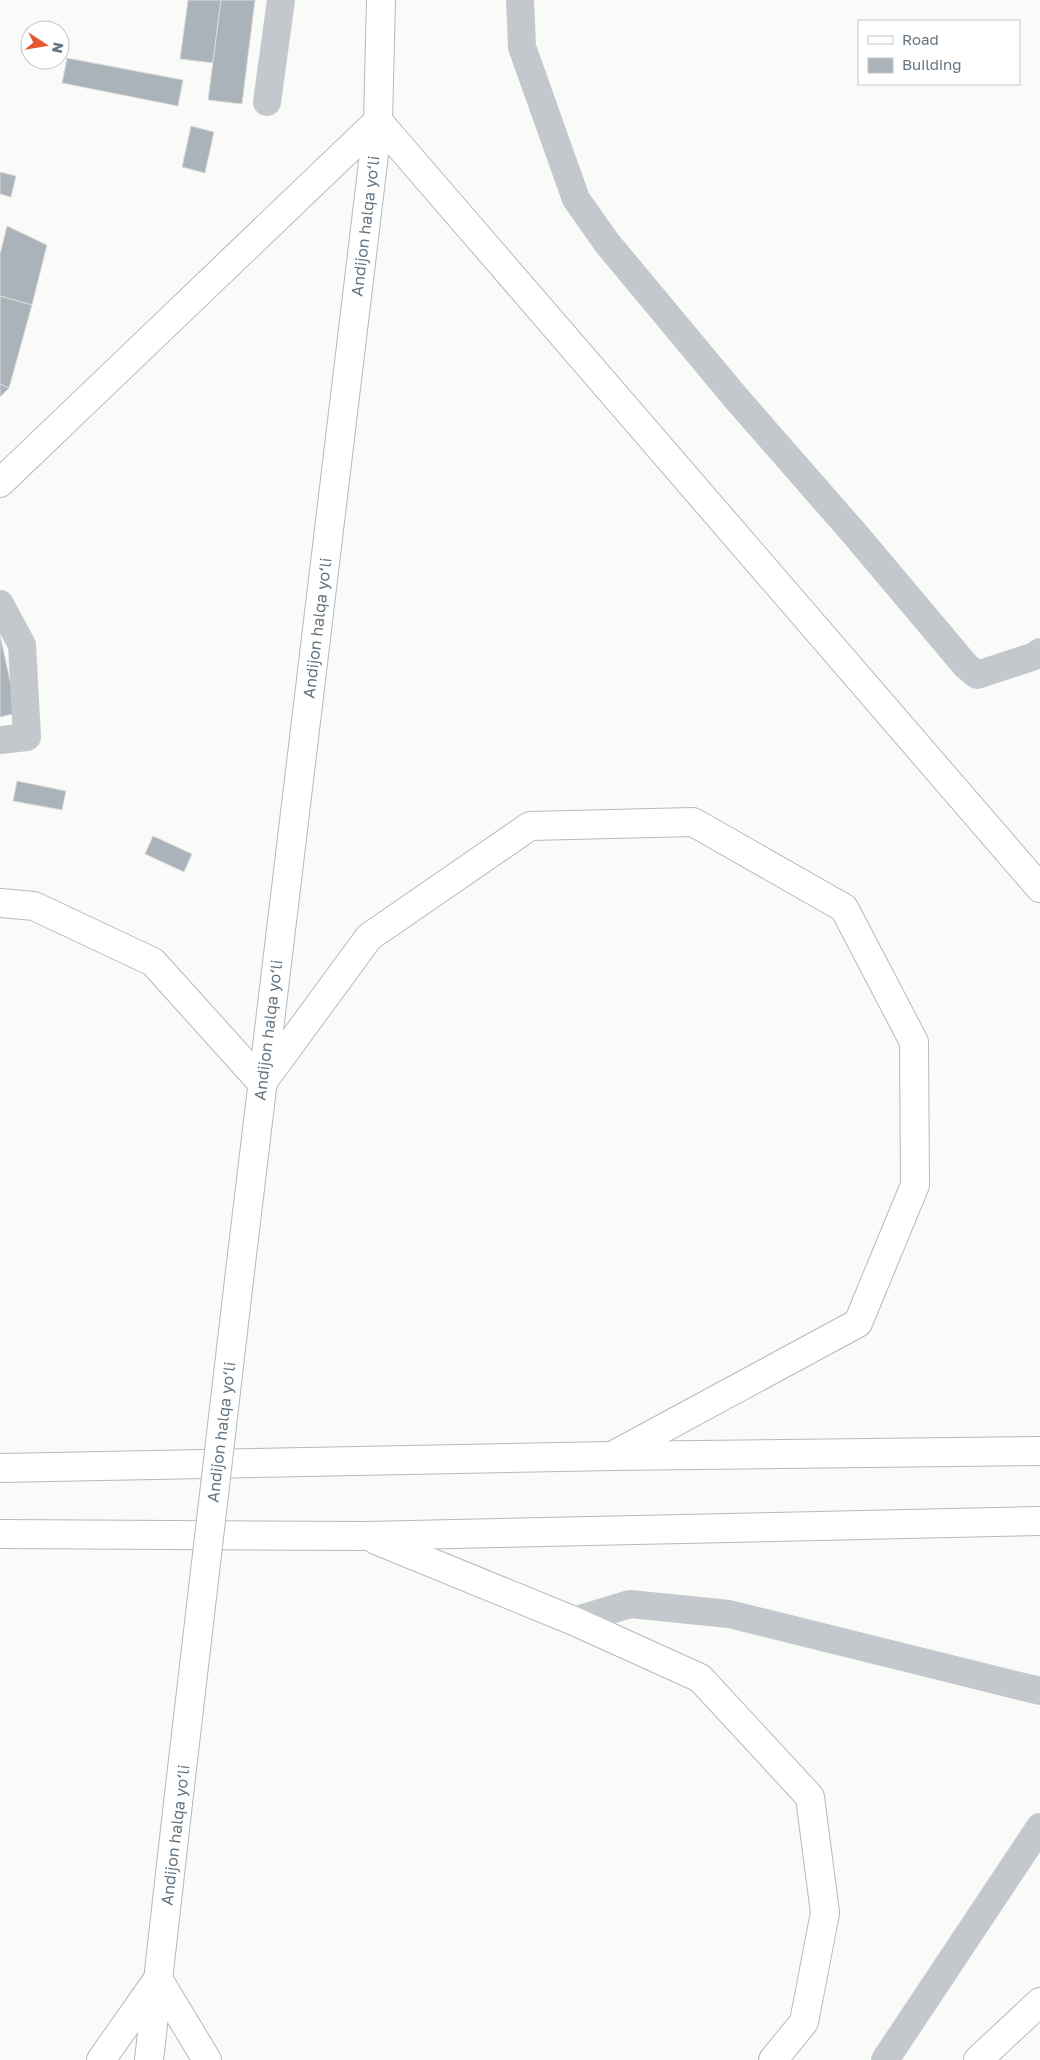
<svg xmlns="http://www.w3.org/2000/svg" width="1040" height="2060" font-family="'Golos Text',sans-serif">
<rect width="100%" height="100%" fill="#fafaf8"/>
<g fill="#aab3b9" stroke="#dcdcda">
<polygon points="188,0 221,0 213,63 180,59"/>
<polygon points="221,0 255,0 242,104 208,100"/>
<polygon points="67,58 183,80 178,106 62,83"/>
<polygon points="191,126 214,132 205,173 182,167"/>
<polygon points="0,172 16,176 11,197 0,194"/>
<polygon points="7,226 47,245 32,305 0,296 0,254"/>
<polygon points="0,296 32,305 9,388 0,384"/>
<polygon points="0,384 9,388 0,397"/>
<polygon points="0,635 17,713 0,717"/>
<polygon points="17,781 66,791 62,810 13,801"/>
<polygon points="153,836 192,854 184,872 145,854"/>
</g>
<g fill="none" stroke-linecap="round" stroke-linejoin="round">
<g stroke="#b5babe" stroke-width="30">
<g id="major">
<polyline points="0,483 378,121 1040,888"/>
<polyline points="0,903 34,906 153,962 262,1083 369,937 530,826 693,822 844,908 914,1042 915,1185 858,1323 612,1456"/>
<polyline points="0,1468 612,1456 1040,1451"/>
<polyline points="0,1534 366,1536 1040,1521"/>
<polyline points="376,1540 574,1621 700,1678 810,1797 825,1913 804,2022 773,2060"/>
<polyline points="101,2060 158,1979 207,2060"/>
<polyline points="978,2060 1040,2002"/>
</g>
</g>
<g stroke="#b4b9bd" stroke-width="30">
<g id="highway">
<polyline points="239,1280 378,121 381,0"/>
<polyline points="149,2060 178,1803"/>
</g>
</g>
<g stroke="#c3c8cc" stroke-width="28">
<polyline points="520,0 522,47 576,199 607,243 736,398 854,533 966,666 977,675 1035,656 1040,652"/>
<polyline points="267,102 281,0"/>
<polyline points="0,604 22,645 27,737 0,740"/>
<polyline points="574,1621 630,1604 729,1614 1040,1691"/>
<polyline points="885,2060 1040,1827"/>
</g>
<use href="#major" stroke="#fff" stroke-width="28"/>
<use href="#highway" stroke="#fff" stroke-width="28"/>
<g stroke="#b4b9bd" stroke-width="30" stroke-linecap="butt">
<polyline id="highway-bridge" points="178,1803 239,1280"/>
</g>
<use href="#highway-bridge" stroke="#fff" stroke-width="28"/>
</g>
<g text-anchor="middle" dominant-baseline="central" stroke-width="5" stroke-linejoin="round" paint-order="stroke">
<g font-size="16" fill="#657683" stroke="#fff">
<text transform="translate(365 226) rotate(-83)">Andijon halqa yo‘li</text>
<text transform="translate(317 628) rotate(-83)">Andijon halqa yo‘li</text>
<text transform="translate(268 1030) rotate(-83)">Andijon halqa yo‘li</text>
<text transform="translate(221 1432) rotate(-83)">Andijon halqa yo‘li</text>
<text transform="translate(175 1835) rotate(-83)">Andijon halqa yo‘li</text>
</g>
</g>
<rect x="858" y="20" width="162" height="65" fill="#ffffff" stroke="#c1c8cd"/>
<rect x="868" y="36" width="25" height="8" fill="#ffffff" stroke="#c1c8cd"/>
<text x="902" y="45" font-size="15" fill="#657683">Road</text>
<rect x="868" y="58" width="25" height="15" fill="#aab3b9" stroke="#c1c8cd"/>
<text x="902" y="70" font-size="15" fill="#657683">Building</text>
<g transform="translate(45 45) rotate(102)"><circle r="24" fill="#ffffff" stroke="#c1c8cd"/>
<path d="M0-4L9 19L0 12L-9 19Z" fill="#e4572e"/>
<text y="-8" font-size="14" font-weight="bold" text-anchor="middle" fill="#657683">N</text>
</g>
</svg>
